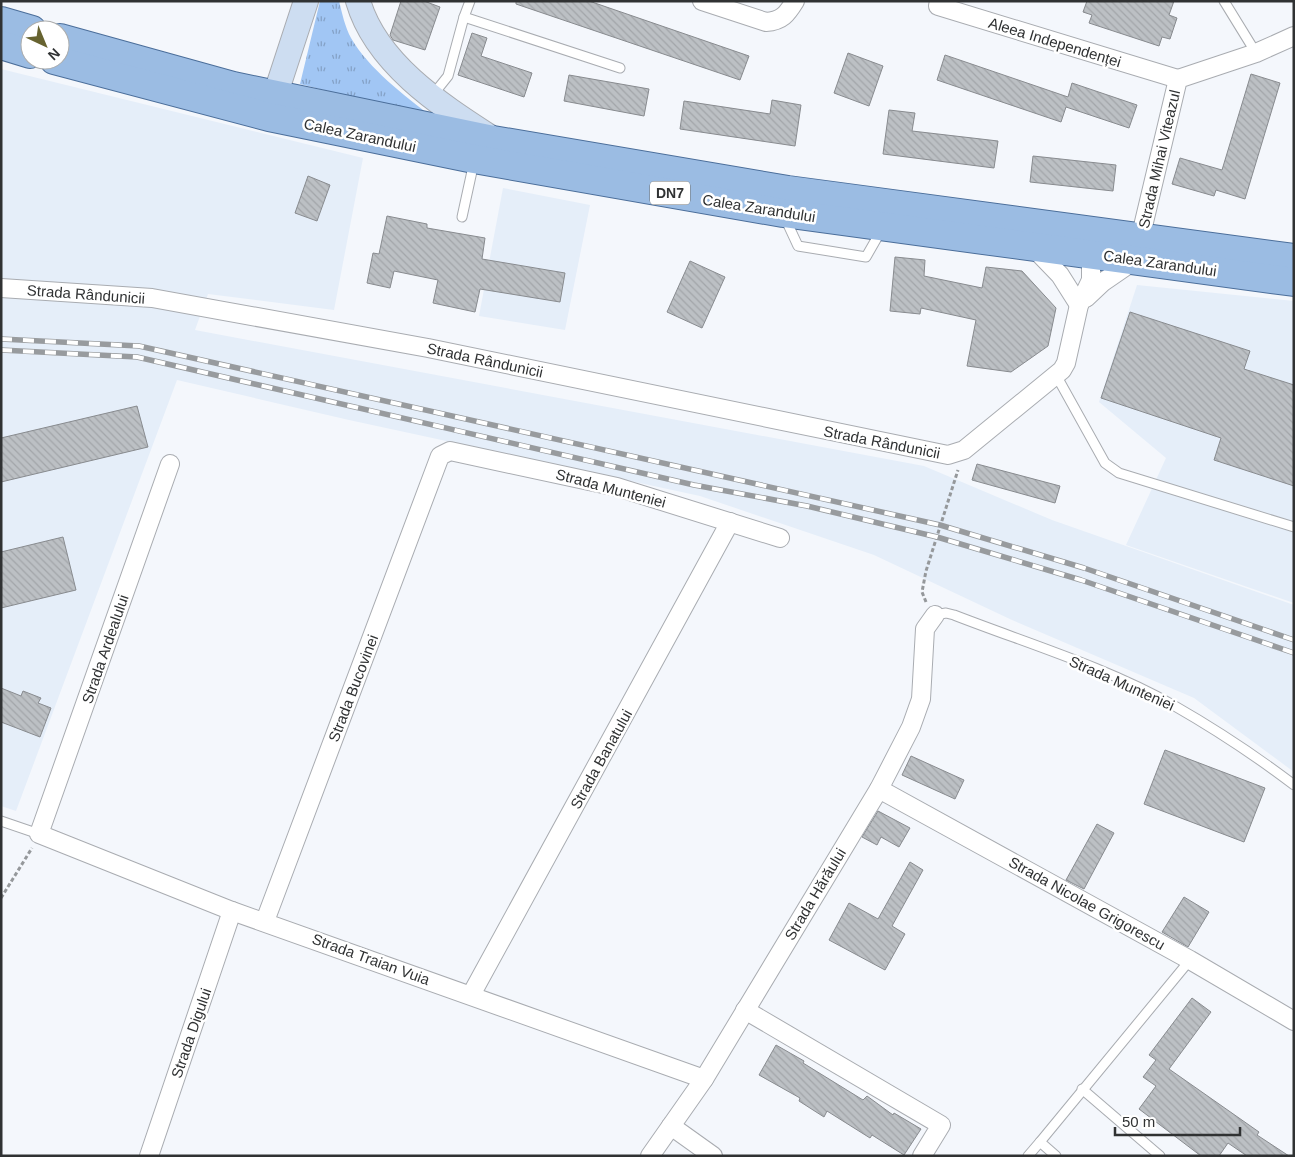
<svg xmlns="http://www.w3.org/2000/svg" width="1295" height="1157" font-family="Helvetica,sans-serif">
<defs>
<pattern id="park-tufts" width="24" height="20" patternUnits="userSpaceOnUse" patternTransform="scale(1.25)"><rect width="24" height="20" fill="#a1c6f4"/><path d="M3 7l-1-3M5 7V3M7 7l1-3M15 17l-1-3M17 17v-4M19 17l1-3" fill="none" stroke="#84a1c6"/></pattern>
<pattern id="building-back-hatch" width="6" height="6" patternUnits="userSpaceOnUse" patternTransform="scale(1.25)"><rect width="6" height="6" fill="#bcc0c4"/><path d="M-1 5l2 2M0 0l6 6M5-1l2 2" fill="none" stroke="#a2a5a9"/></pattern>
</defs>
<rect width="100%" height="100%" fill="#f4f7fc"/>
<g fill="#e5eef9">
<polygon points="1,69 363,158 334,310 208,294 195,330 924,466 1052,520 1294,605 1294,772 1194,698 1012,620 874,555 700,496 349,420 177,380 16,811 1,806"/>
<polygon points="503,188 590,205 565,330 479,316"/>
<polygon points="1137,285 1294,301 1294,603 1126,545 1166,458 1099,402"/>
</g>
<path fill="url(#park-tufts)" d="M 320,1 L 339,1 C 342,13 345,27 351,38 C 369,69 404,95 432,117 L 300,84 Z"/>
<g fill="url(#building-back-hatch)" stroke="#888b8f">
<polygon points="401,1 424,1 440,7 425,50 393,40 390,35"/>
<polygon points="516,1 589,1 749,56 740,80 516,4"/>
<polygon points="1087,1 1174,1 1169,15 1177,18 1170,39 1162,37 1159,46 1089,23 1092,15 1083,12"/>
<polygon points="472,33 487,38 481,56 532,73 524,97 458,75"/>
<polygon points="848,53 883,66 869,106 834,93"/>
<polygon points="945,55 1068,97 1072,83 1137,105 1129,128 1066,107 1061,122 937,80"/>
<polygon points="1251,74 1280,83 1245,199 1216,190 1214,196 1172,184 1180,158 1222,170"/>
<polygon points="569,75 649,89 644,116 564,101"/>
<polygon points="772,100 801,105 795,146 680,129 684,101 770,114"/>
<polygon points="889,110 915,113 912,131 998,141 994,168 883,154"/>
<polygon points="1033,156 1116,165 1113,191 1030,182"/>
<polygon points="308,176 330,185 317,221 295,213"/>
<polygon points="387,216 427,224 427,228 485,238 482,259 565,273 560,302 480,289 475,312 433,303 438,280 394,271 390,288 367,283 373,253 379,254"/>
<polygon points="895,257 925,260 924,276 982,288 986,267 1022,271 1056,308 1048,346 1011,372 967,366 976,320 921,308 920,314 890,311"/>
<polygon points="690,261 725,277 702,328 667,312"/>
<polygon points="1130,312 1250,351 1244,369 1294,385 1294,486 1214,460 1221,438 1101,398"/>
<polygon points="137,406 148,447 1,482 1,438"/>
<polygon points="977,464 1060,486 1055,503 972,480"/>
<polygon points="63,537 76,590 1,608 1,552"/>
<polygon points="1,688 21,696 23,691 41,698 38,703 51,708 40,737 1,722"/>
<polygon points="1165,750 1265,788 1244,842 1144,804"/>
<polygon points="911,756 964,780 955,799 902,775"/>
<polygon points="878,811 910,828 899,847 881,837 877,845 862,837"/>
<polygon points="1097,824 1114,833 1084,889 1066,880"/>
<polygon points="910,862 923,870 892,926 905,934 885,970 829,940 849,903 878,919"/>
<polygon points="1184,897 1209,912 1188,947 1162,932"/>
<polygon points="1192,998 1211,1012 1169,1069 1259,1132 1257,1135 1289,1156 1247,1156 1228,1143 1219,1156 1201,1156 1139,1109 1156,1086 1143,1077 1156,1060 1149,1055"/>
<polygon points="776,1045 804,1061 803,1063 863,1100 867,1096 893,1115 894,1113 921,1129 904,1155 872,1135 870,1138 827,1111 824,1117 799,1101 800,1098 759,1075"/>
</g>
<g fill="none" stroke-linecap="round" stroke-linejoin="round">
<g stroke="#a9acb1" stroke-width="11">
<g id="lane">
<polyline points="470,1 464,17 620,68"/>
<polyline points="1224,1 1256,53"/>
<polyline points="432,96 448,76 464,17"/>
<polyline points="462,217 474,162"/>
<polyline points="785,218 798,246 866,257 882,229"/>
<polyline points="1056,375 1105,463 1119,473 1294,527"/>
<path d="M 935,615 L 946,613 L 954,615 C 1026,643 1106,667 1173,705 C 1215,729 1256,756 1294,785"/>
<polyline points="1,821 39,834"/>
<polyline points="1082,1089 1160,1156"/>
<polyline points="1028,1156 1040,1142"/>
<polyline points="1056,1156 1040,1142 1190,960"/>
</g>
</g>
<g stroke="#a9acb1" stroke-width="20">
<g id="street">
<path d="M 702,1 L 766,22 C 782,21 787,14 795,1"/>
<polyline points="939,1 938,6 1178,79"/>
<polyline points="1032,246 1060,275 1079,305"/>
<polyline points="1,288 152,298 428,348 948,455 964,450 1062,370 1066,363 1079,305 1091,280 1091,245"/>
<polyline points="1086,298 1103,282 1135,260 1178,79 1256,53 1294,36"/>
<polyline points="170,464 39,834 232,911 704,1079"/>
<polyline points="879,789 1190,960 1294,1021"/>
<polyline points="265,921 440,456 450,451 617,487 780,538"/>
<polyline points="471,995 730,522"/>
<polyline points="745,1010 941,1125 922,1156"/>
<polyline points="671,1126 713,1156"/>
<polyline points="149,1156 232,911"/>
<polyline points="650,1156 704,1079 879,789 911,727 921,699 925,629 935,615"/>
</g>
</g>
<g stroke="#a9acb1" stroke-width="26">
<g id="secondary">
<path d="M 358,1 C 376,63 439,104 490,137"/>
<polyline points="270,111 306,1"/>
</g>
</g>
<g stroke="#4b6e9a" stroke-width="30">
<g id="primary">
<polyline points="1,21 32,30"/>
<polyline points="60,38 233,86 493,140 788,190 1294,258"/>
<polyline points="1,45 30,54"/>
<polyline points="54,60 269,117 474,159 783,213 1294,282"/>
</g>
</g>
<g stroke="#95989b" stroke-width="3" stroke-dasharray="4 2.5" stroke-linecap="butt">
<polyline points="926,602 922,592 926,571 958,470"/>
<polyline points="1,898 32,848"/>
</g>
<use href="#lane" stroke="#fff" stroke-width="9"/>
<use href="#street" stroke="#fff" stroke-width="18"/>
<use href="#secondary" stroke="#cdddf1" stroke-width="24"/>
<use href="#primary" stroke="#9bbce3" stroke-width="28"/>
<g stroke="#989b9e" stroke-width="5.5">
<g id="rail">
<polyline points="1,339 139,346 940,525 1084,568 1294,640"/>
<polyline points="1,350 137,357 694,485 807,506 937,537 1081,580 1294,653"/>
</g>
</g>
<use href="#rail" stroke="#fff" stroke-width="4" stroke-dasharray="11" stroke-linecap="butt"/>
</g>
<g text-anchor="middle" dominant-baseline="central" stroke-width="5" stroke-linejoin="round" paint-order="stroke">
<rect fill="#fff" stroke="#6e7070" stroke-width="1" x="650" y="181.5" width="40" height="23" rx="4"/>
<g font-size="14" font-weight="bold" fill="#303233">
<text x="670" y="193">DN7</text>
</g>
<g font-size="15" fill="#303233" stroke="#fff">
<text transform="translate(1055 42) rotate(17)">Aleea Independenței</text>
<text transform="translate(360 135) rotate(12)">Calea Zarandului</text>
<text transform="translate(1159 159) rotate(-77)">Strada Mihai Viteazul</text>
<text transform="translate(759 208) rotate(9)">Calea Zarandului</text>
<text transform="translate(1160 263) rotate(8)">Calea Zarandului</text>
<text transform="translate(86 294) rotate(4)">Strada Rândunicii</text>
<text transform="translate(485 360) rotate(12)">Strada Rândunicii</text>
<text transform="translate(882 442) rotate(11)">Strada Rândunicii</text>
<text transform="translate(611 488) rotate(15)">Strada Munteniei</text>
<text transform="translate(105 649) rotate(-71)">Strada Ardealului</text>
<text transform="translate(1122 683) rotate(24)">Strada Munteniei</text>
<text transform="translate(353 688) rotate(-69)">Strada Bucovinei</text>
<text transform="translate(601 759) rotate(-61)">Strada Banatului</text>
<text transform="translate(815 894) rotate(-59)">Strada Hărăului</text>
<text transform="translate(1087 903) rotate(29)">Strada Nicolae Grigorescu</text>
<text transform="translate(371 959) rotate(20)">Strada Traian Vuia</text>
<text transform="translate(191 1033) rotate(-71)">Strada Digului</text>
</g>
</g>
<rect width="1295" height="1157" fill="none" stroke="#303233" stroke-width="5"/>
<g transform="translate(45 45) rotate(136)"><circle r="24" fill="#ffffff" stroke="#acadad"/>
<path d="M0-4L9 19L0 12L-9 19Z" fill="#676330"/>
<text y="-8" font-size="14" font-weight="bold" text-anchor="middle" fill="#303233">N</text>
</g>
<path d="M1115 1127v8h125v-8" fill="none" stroke="#303233" stroke-width="2.5"/>
<text x="1122" y="1127" font-size="15" fill="#303233" stroke="#ffffff" stroke-width="4" paint-order="stroke">50 m</text>
</svg>
